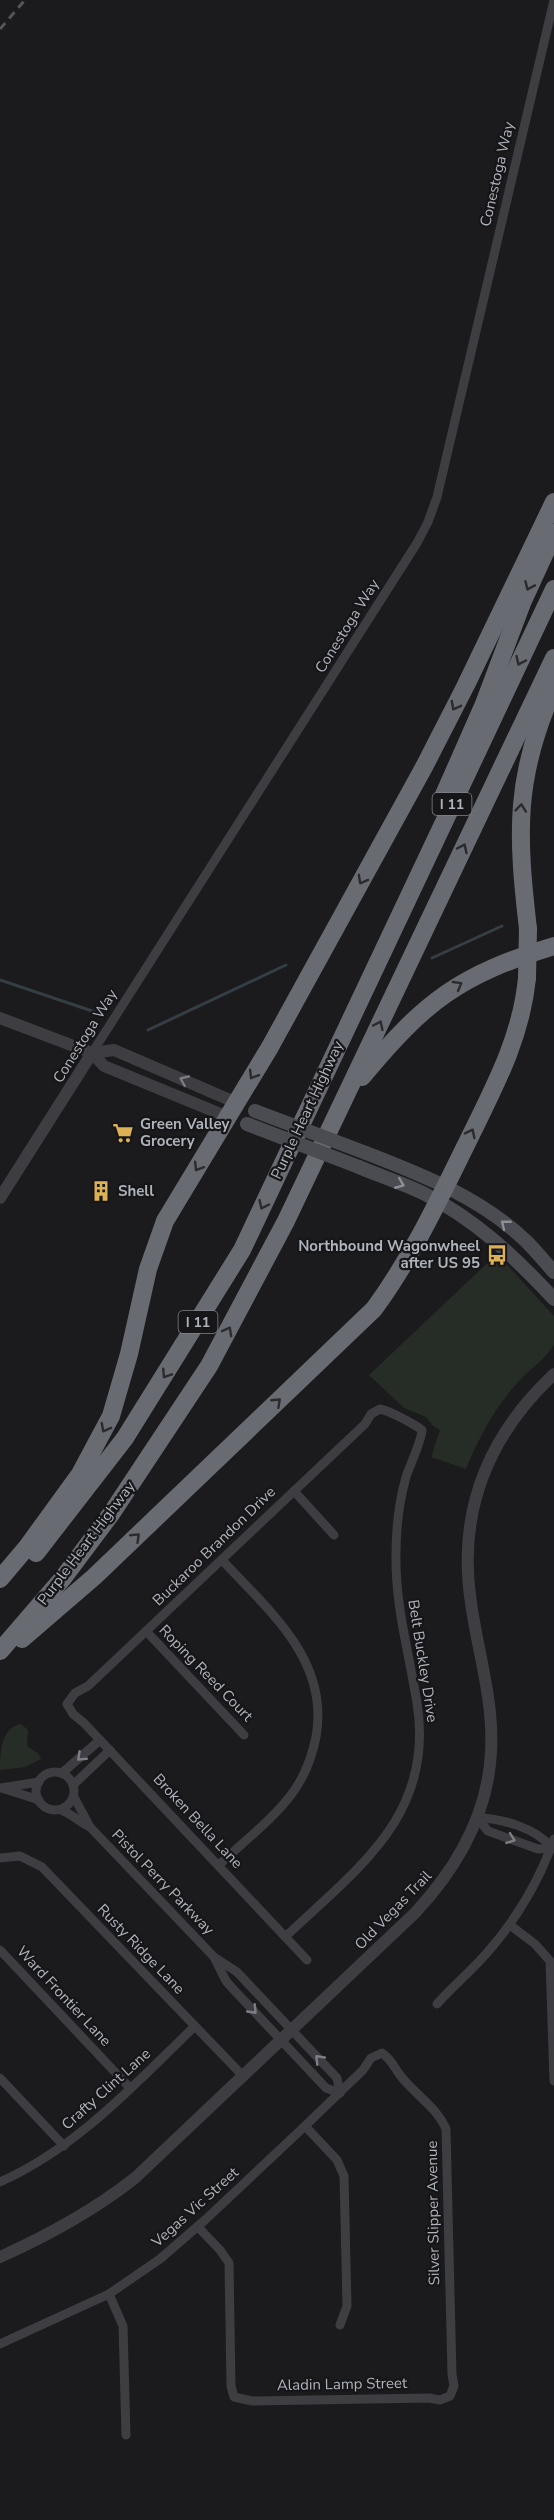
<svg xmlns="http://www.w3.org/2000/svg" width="554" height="2520" font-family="'Nunito Sans',sans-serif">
<rect width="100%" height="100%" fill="#1b1b1d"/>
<g fill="#262d27">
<path d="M 497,1254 L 554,1316 L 554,1344 C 546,1359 530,1369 519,1381 C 495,1407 479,1437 466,1469 L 431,1457 L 440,1430 L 433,1426 L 426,1417 L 404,1408 L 369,1375 Z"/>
<path d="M 21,1724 L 28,1730 L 27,1746 L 39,1754 L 41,1759 L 25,1767 L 0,1770 C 0,1754 1,1727 21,1724 Z"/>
</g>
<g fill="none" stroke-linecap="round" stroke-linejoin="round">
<g stroke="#363e45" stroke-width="3">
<polyline points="432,958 502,926"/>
<polyline points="0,980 98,1013"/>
<polyline points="148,1030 286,965"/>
</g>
<g stroke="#3d3d42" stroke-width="9">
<polyline points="92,1053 417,543 428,522 437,497 554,0"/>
<polyline points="294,1491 334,1535"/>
<polyline points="146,1631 244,1735"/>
<circle cx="55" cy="1791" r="19"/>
<polyline points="62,1773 100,1740"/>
<polyline points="73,1785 110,1750"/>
<polyline points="0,1788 39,1782"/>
<polyline points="2,1788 39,1800"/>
<polyline points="74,1797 90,1827 214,1957 237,1972 337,2078 340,2093"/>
<path d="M 61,1810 C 72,1814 79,1822 90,1827"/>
<polyline points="477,1818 488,1831 538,1849 554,1848"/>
<path d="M 477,1818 C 501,1818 536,1828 551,1847"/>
<polyline points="0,1858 20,1856 42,1867 243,2076"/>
<path d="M 219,1865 C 243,1842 271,1821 291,1795 C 304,1778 312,1757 316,1737 C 330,1660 268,1610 222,1560"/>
<polyline points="510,1925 535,1944 550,1961 554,2081"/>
<path d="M 285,1937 C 358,1868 435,1815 417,1703 C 409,1653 395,1605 396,1554 C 396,1528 399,1502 406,1477 C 410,1465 422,1440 422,1430 C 414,1424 390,1411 380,1409 L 371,1414 L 365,1424 L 88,1686 L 75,1693 L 67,1704 L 73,1714 L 84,1723 L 307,1960"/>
<polyline points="0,1950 130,2088"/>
<polyline points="215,1959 226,1981 234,1990 326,2088 340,2093"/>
<path d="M 437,2004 C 452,1987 470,1972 486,1954 C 516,1920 539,1882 554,1839"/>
<polyline points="0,2078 64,2146"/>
<polyline points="305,2126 337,2160 344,2176 347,2306 340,2325"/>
<path d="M 0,2182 C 78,2147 134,2085 194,2027"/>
<polyline points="109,2294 123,2326 126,2435"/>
<path d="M 0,2344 L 109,2294 L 160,2259 L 205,2220 L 305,2126 L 363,2070 L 371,2058 L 382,2053 C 392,2060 393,2066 400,2075 C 414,2094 437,2107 446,2129 L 452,2374 L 454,2386 L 450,2396 L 440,2400 L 429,2398 L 252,2401 L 234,2397 L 231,2386 L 229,2263 L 220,2250 L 198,2227"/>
</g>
<g stroke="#3d3d42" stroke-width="12">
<polyline points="0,1018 92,1053 104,1066 228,1117"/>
<polyline points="92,1053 114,1050 237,1103"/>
<polyline points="0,1198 92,1053"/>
<path d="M 0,2257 C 49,2235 93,2211 135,2178 L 415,1913 C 456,1869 488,1814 491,1752 C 494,1701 478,1653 471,1603 C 457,1512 488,1436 554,1374"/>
</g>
<g stroke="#4b4c51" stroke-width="14">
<path d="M 366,1153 C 423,1175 481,1198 526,1241 C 536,1251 545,1262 554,1272"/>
<path d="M 359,1167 C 380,1176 402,1183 423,1193 C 475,1219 515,1257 554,1299"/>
</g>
<g stroke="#696b72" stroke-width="18">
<polyline points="443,797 484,704 522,603 554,533"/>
<path d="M 528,929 C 517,834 514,777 554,688"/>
<path d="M 362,1077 C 425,1001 459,975 554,946"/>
<polyline points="36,1553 125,1438 242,1250 554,589"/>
<polyline points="0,1579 27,1547 80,1474 111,1416 129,1354 148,1269 165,1221 270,1047 424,767 466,685 554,502"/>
<path d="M 22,1639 L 94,1577 L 374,1309 C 410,1260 437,1204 464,1149 C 491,1093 521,1041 527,978"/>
<polyline points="0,1651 63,1578 111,1514 209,1366 286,1221 554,658"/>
</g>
<polyline stroke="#54555a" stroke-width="3" stroke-dasharray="8 6" stroke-linecap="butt" points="0,29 25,0"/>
<g stroke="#4b4c51" stroke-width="14">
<polyline points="255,1111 366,1153"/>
<polyline points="247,1124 359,1167"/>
</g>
<polyline stroke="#696b72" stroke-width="18" points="527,978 528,929"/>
</g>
<defs><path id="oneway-chevron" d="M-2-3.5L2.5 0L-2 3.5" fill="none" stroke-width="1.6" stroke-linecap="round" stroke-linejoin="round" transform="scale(1.5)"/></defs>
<g stroke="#2b2b2e">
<use href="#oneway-chevron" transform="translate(529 586) rotate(114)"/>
<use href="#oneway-chevron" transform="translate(520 661) rotate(115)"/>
<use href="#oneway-chevron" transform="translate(455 706) rotate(118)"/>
<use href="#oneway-chevron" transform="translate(521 808) rotate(-84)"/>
<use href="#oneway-chevron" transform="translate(463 848) rotate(-65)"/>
<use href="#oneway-chevron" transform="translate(362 880) rotate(119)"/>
<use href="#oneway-chevron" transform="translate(458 985) rotate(-30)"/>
<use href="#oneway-chevron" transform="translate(379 1025) rotate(-65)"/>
<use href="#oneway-chevron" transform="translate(253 1075) rotate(121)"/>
<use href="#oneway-chevron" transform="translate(471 1133) rotate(-64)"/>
<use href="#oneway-chevron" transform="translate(198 1167) rotate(121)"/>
<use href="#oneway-chevron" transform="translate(263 1205) rotate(115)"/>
<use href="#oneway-chevron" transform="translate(228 1331) rotate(-61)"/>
<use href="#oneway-chevron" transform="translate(166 1374) rotate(123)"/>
<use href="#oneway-chevron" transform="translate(277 1402) rotate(-43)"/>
<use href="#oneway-chevron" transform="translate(105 1428) rotate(118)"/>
<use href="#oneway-chevron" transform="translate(136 1537) rotate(-44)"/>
</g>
<g stroke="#7c7e85">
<use href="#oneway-chevron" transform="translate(184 1080) rotate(-157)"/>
<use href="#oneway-chevron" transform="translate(81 1757) rotate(137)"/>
<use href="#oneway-chevron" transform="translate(511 1839) rotate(20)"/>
<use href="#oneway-chevron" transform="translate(253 2010) rotate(46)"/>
<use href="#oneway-chevron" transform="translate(319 2059) rotate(-134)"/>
</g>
<g stroke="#8c8f96">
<use href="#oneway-chevron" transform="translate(400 1184) rotate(22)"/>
<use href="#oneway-chevron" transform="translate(505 1224) rotate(-141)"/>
</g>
<defs>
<g id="supermarket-bare" transform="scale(1.62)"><path d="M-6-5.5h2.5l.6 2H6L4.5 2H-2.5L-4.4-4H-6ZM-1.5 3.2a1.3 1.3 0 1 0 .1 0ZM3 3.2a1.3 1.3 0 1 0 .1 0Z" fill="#ddb153" stroke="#161618" stroke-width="2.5" paint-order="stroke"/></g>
<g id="building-bare" transform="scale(1.62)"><path d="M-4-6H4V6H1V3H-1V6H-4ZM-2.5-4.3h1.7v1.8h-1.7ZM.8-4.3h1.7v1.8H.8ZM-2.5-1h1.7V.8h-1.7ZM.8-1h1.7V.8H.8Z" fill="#ddb153" stroke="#161618" stroke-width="2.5" paint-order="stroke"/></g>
<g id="bus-bare" transform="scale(1.62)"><path d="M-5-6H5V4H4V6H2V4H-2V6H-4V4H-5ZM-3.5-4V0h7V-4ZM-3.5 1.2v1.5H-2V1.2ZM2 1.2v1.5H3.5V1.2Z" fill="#ddb153" stroke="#161618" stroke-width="2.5" paint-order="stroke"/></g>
</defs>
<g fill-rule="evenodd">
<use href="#supermarket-bare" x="123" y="1133"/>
<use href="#building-bare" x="101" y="1191"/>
<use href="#bus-bare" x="497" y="1255"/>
</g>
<g text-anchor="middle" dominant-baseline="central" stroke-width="4.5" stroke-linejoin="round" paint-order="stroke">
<g fill="#161618" stroke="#81848a" stroke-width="1.5">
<rect x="432.5" y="793" width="39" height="22" rx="4.5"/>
<rect x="178.5" y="1311" width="39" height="22" rx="4.5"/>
</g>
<g font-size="14" font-weight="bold" fill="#afb3bb">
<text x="452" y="804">I 11</text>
<text x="198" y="1322">I 11</text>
</g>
<g font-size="15" fill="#afb3bb" stroke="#161618">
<text transform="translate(497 174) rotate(-77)">Conestoga Way</text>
<text transform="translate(347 626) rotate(-58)">Conestoga Way</text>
<text transform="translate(85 1036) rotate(-58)">Conestoga Way</text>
<text transform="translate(307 1110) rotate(-65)">Purple Heart Highway</text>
<text transform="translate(86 1543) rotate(-53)">Purple Heart Highway</text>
<text transform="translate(214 1546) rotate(-44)">Buckaroo Brandon Drive</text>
<text transform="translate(423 1661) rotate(81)">Belt Buckley Drive</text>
<text transform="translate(206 1673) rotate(46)">Roping Reed Court</text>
<text transform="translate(198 1821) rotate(47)">Broken Bella Lane</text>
<text transform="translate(163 1882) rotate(46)">Pistol Perry Parkway</text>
<text transform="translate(393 1910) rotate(-46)">Old Vegas Trail</text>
<text transform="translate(141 1949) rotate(46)">Rusty Ridge Lane</text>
<text transform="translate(64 1996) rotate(47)">Ward Frontier Lane</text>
<text transform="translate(106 2089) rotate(-42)">Crafty Clint Lane</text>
<text transform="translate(195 2207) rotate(-42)">Vegas Vic Street</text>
<text transform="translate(433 2213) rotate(-91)">Silver Slipper Avenue</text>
<text transform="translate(342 2384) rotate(-1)">Aladin Lamp Street</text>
</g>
<g font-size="15" font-weight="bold" fill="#afb3bb" stroke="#161618" text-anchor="start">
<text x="140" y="1124">Green Valley<tspan x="140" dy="17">Grocery</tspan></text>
<text x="118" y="1191">Shell</text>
<text x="480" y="1246" text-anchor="end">Northbound Wagonwheel<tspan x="480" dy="17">after US 95</tspan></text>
</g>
</g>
</svg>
